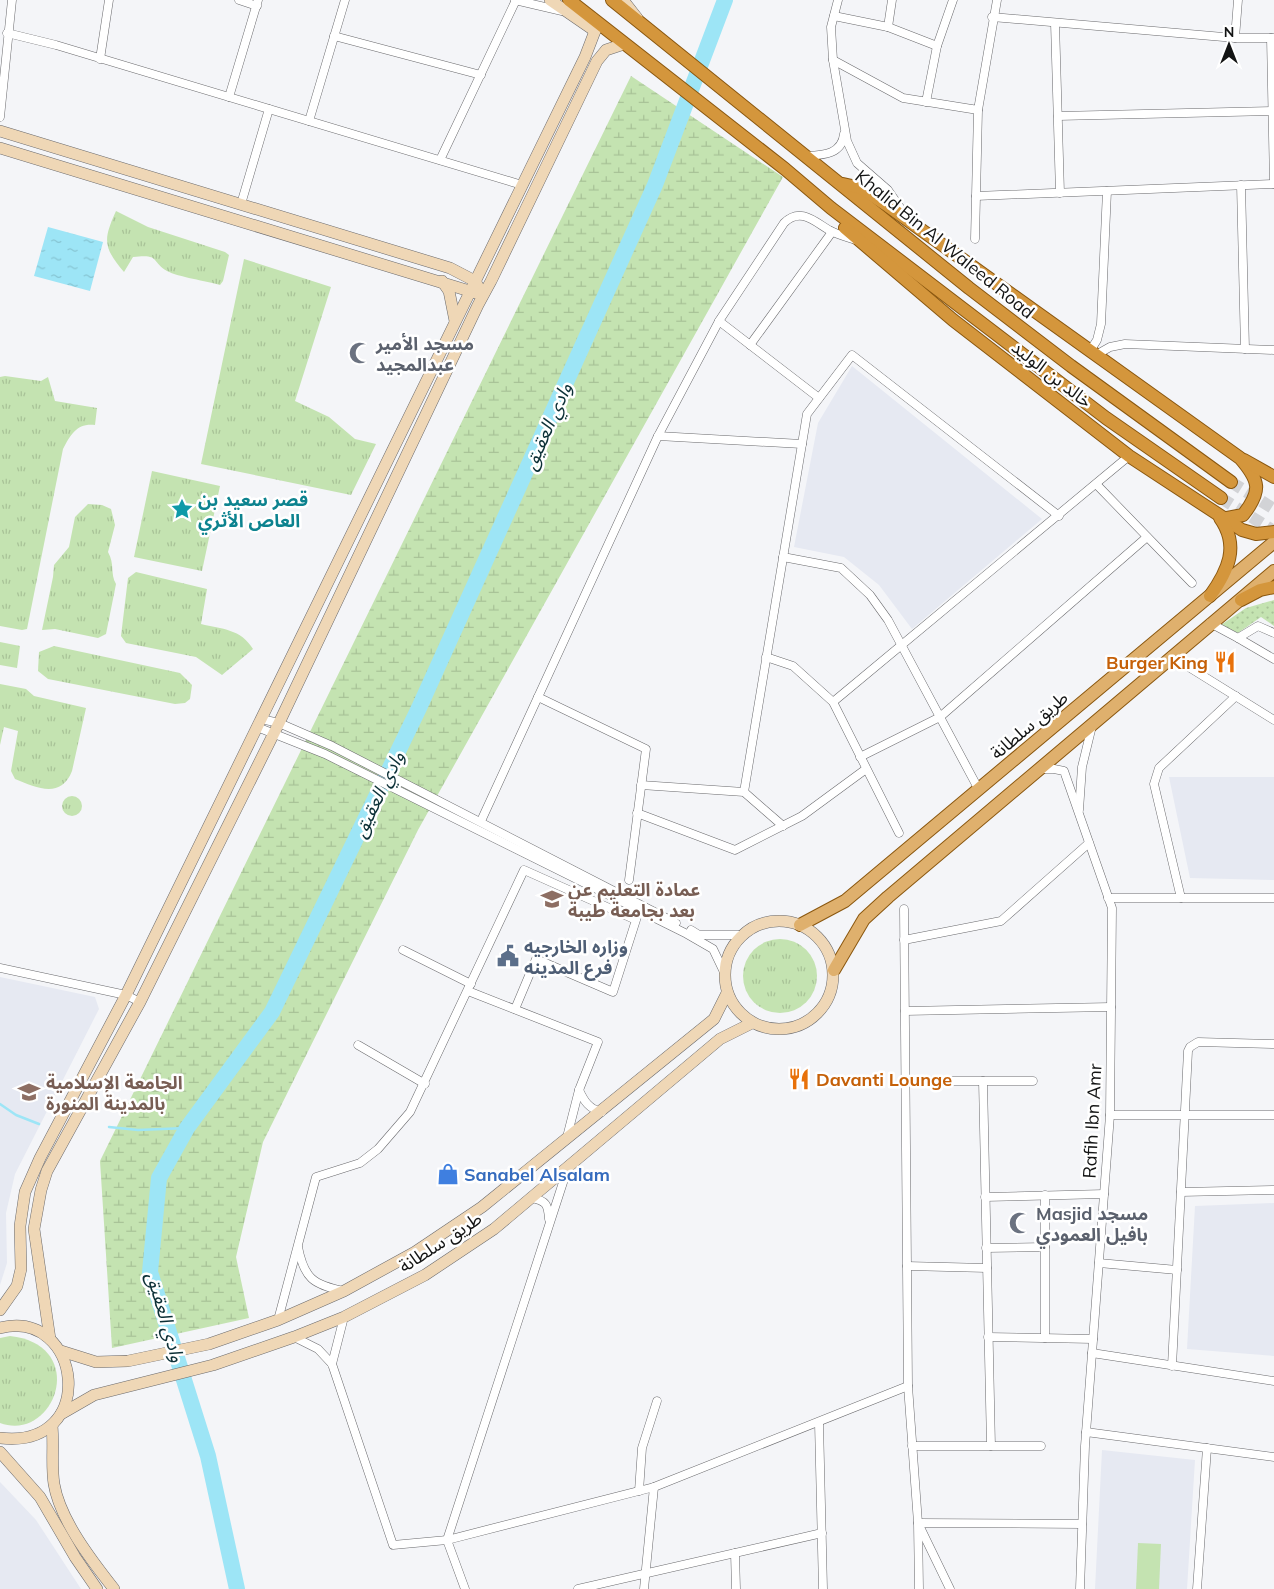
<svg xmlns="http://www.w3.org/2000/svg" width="1274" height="1589" font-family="Mulish,'Noto Sans Arabic',sans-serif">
<defs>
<pattern id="grass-tufts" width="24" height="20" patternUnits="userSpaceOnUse" patternTransform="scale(1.25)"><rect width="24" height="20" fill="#c4e3b1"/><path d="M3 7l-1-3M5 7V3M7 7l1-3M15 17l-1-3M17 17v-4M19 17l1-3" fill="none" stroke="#a8c297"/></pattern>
<pattern id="wetland-marsh" width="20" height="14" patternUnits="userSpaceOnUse" patternTransform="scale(1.25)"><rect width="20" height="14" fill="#c4e3b1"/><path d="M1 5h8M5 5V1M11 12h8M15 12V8" fill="none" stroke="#a8c297"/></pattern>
<pattern id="park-dots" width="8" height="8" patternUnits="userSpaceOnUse" patternTransform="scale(1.25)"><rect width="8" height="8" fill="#c4e3b1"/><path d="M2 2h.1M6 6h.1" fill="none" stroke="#a8c297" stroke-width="1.8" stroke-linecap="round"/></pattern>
<pattern id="water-ripples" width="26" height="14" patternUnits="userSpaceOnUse" patternTransform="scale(1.25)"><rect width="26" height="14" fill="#9de5f6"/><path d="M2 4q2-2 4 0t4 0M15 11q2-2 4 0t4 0" fill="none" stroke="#86c4d2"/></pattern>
</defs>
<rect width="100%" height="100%" fill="#f4f5f8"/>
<g fill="#e6e9f2">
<polygon points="852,366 1042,519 912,629 879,585 844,557 794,547 818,423"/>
<polygon points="1169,777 1274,777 1274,880 1190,878"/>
<polygon points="0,977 95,997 99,1009 15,1174 6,1213 7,1263 0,1285"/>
<polygon points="1274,1203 1274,1356 1187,1349 1195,1206"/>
<polygon points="1102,1450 1195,1460 1187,1589 1095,1589"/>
<polygon points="0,1482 36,1520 81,1589 0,1589"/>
</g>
<g fill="url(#grass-tufts)">
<path d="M 116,211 L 148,227 L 225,252 L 229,255 L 223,281 L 220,285 C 207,281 178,277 167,271 C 150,261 161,254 133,257 L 124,272 C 103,247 103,240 116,211 Z"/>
<polygon points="244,259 331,287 295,401 329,417 355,439 376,444 351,495 201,464"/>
<path d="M 5,376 L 41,381 L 48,377 L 55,401 L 97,408 L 95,425 C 77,423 71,434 63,449 L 27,629 L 22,630 L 0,626 L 0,377 Z"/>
<polygon points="152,471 220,486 202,571 134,557"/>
<path d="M 88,504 L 102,505 L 111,509 L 115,525 L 108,552 C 115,564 110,574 116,584 L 106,634 L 98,638 L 55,629 L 42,630 L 53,577 L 54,565 L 69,547 L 75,517 Z"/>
<path d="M 136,572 L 207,589 L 201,624 C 222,629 241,629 253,649 L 222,675 L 196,657 L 126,643 L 121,636 L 128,578 Z"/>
<polygon points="0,642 20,646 17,668 0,665"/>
<polygon points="54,646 180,673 192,685 190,699 185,703 175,704 48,679 38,671 39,652"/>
<path d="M 0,684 L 26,689 L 34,696 L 86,708 L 72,771 C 61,799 37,788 15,779 L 11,771 L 18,731 L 4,727 L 0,745 Z"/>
<circle cx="72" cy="806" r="10"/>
<circle cx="780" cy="976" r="37"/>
<path d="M 10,1336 C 90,1345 55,1443 0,1423 L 0,1338 Z"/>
</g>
<polygon fill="url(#wetland-marsh)" points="631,76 783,177 418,830 263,1142 236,1257 249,1318 112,1348 100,1161"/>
<polygon fill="url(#park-dots)" points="1274,600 1274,626 1261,617 1238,633 1221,625 1246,608"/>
<polygon fill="#c4e3b1" points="1138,1543 1161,1544 1159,1589 1136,1589"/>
<polygon fill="url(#water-ripples)" points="48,227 103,242 90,291 34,276"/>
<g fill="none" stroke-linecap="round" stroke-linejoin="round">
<g stroke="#9de5f6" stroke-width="2.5">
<polyline points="0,1104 16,1115 39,1124"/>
<polyline points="109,1127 138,1130 187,1128"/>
</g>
<polyline stroke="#9de5f6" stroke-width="16" points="237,1589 208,1456 150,1272 159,1178 187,1128 272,1012 419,708 655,185 725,0"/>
<g stroke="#d2d3d6" stroke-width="12" stroke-dasharray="12 6" stroke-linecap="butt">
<polyline points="1231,482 1274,509"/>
<polyline points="1221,498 1274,531"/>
</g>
<g stroke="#6a6a6d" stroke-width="9">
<g id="minor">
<polyline points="239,0 257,6"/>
<polyline points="515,0 562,11"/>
<polyline points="838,0 831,27 833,60 847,141 857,163 888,190 906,216"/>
<polyline points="1238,0 1235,38 1274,38"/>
<polyline points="834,16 888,27 937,46"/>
<polyline points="992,17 1235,38"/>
<polyline points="1055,23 1060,193"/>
<polyline points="888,27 892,0"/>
<polyline points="7,33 56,45 522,185"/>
<polyline points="334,36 481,75"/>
<polyline points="1271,38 1274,184"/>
<polyline points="100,59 109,0"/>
<polyline points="833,60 903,98 978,110 997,0"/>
<polyline points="229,97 258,0"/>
<polyline points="926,102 937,46 953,0"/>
<polyline points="1058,116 1272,111"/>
<polyline points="0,117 12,0"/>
<polyline points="309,121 345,0"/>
<path d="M 807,156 C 824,155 842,154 844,134"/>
<polyline points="440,160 516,0"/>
<polyline points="1241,185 1245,349"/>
<polyline points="976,196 1274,184"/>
<polyline points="241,204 269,109"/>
<polyline points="975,239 978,110"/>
<polyline points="719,321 819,398"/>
<polyline points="750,345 832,232"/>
<polyline points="1090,351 1097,340 1101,324 1107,191"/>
<polyline points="1096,355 1110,347 1125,344 1274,350"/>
<polyline points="658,436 802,444"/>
<polyline points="1097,485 1192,583"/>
<polyline points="783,557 841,568 870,595 888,620 979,790"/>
<polyline points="1210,623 1238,638 1258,626 1274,633"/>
<polyline points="1238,638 1274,659"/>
<polyline points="1171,656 1274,720"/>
<polyline points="766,657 793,666 833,702 899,833"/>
<polyline points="538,697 646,749 629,880"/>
<polyline points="833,702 1129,456"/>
<polyline points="261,719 279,723 332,746 676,923"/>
<polyline points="257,727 325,754 687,934 713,949 724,972"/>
<polyline points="860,757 940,717 1147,537"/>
<polyline points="1041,769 1054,769 1064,771 1112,908 1110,1115 1085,1446 1080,1589"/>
<polyline points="641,785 744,792 783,826"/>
<polyline points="744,792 807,414 852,355 1059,516"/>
<polyline points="1079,810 1082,767 1092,726"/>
<polyline points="637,813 735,850 802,816 866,769"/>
<path d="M 481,821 L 658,436 L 719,321 L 784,223 C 800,207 814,221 829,230 C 838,235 847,237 856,240"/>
<polyline points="1108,898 1274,898"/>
<polyline points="1181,898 1154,784 1159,768 1236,696"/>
<polyline points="904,909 908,1386 918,1523 950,1589"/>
<polyline points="691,930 699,935 743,935"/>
<polyline points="904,940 1001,921 1089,843"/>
<polyline points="403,950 471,984"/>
<polyline points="0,968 126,995 140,1002"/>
<polyline points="468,991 598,1042 579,1090 567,1137"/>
<polyline points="905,1011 1111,1007"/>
<polyline points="358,1045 425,1084"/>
<polyline points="905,1081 1033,1081"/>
<polyline points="983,1081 991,1446"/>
<path d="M 579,1090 C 584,1101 589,1109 602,1112"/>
<polyline points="1110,1115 1274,1115"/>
<polyline points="1181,1192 1274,1190"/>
<polyline points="1045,1195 1045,1338"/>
<polyline points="985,1197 1104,1194"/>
<path d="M 532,1198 C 546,1201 548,1204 549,1219"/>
<path d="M 298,1247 C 304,1278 313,1285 344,1291"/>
<polyline points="986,1248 1045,1247"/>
<polyline points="1099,1263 1177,1270"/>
<polyline points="907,1266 987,1268"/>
<polyline points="278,1320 316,1177 360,1163 378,1149 410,1112 524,870 636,920 613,992 536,959 515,1009"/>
<polyline points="294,1337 318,1349 332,1364 393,1545 447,1540 654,1487 908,1386"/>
<polyline points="988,1337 1093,1339"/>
<polyline points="1092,1353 1274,1381"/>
<polyline points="332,1364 344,1317"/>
<polyline points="1172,1366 1188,1051 1190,1047 1198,1042 1274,1044"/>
<polyline points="819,1423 823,1589"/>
<polyline points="1086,1432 1274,1457"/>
<polyline points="912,1446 1041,1446"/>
<polyline points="639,1491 642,1448 657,1401"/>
<polyline points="735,1553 736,1589"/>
<polyline points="465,1589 447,1540 568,1167"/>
<polyline points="578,1589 822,1533"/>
<polyline points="644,1589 654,1487"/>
<polyline points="919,1589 918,1523 1082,1524"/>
<polyline points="1197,1589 1207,1448"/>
</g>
</g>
<g stroke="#6a6a6d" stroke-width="12">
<g id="secondary">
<polyline points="550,0 595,31"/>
<polyline points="623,0 637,18"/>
<polyline points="0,131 450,268 475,281 479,288"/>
<polyline points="0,148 476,293"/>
<polyline points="442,281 449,291 455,321"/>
<circle cx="779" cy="975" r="54"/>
<polyline points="0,1310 17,1286 21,1269 20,1226 25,1192 40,1158 126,995 585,57 595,31 592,18"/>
<path d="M 0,1328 C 82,1307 100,1450 0,1438"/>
<polyline points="50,1339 34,1229 41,1190 47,1171 140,1002 279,723 478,305 491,281 597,61 606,50 624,44"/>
<polyline points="61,1351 96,1362 128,1361 209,1344 278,1320 344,1291 415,1252 482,1207 714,1019 727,993"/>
<polyline points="61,1414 94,1395 213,1365 294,1337 344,1317 425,1275 494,1229 720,1039 752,1023"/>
<path d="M 52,1426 C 54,1445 51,1465 54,1484 C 60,1520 92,1561 114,1589"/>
<polyline points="0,1452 40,1497 75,1557 97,1589"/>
</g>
</g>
<g stroke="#8a570f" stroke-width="14">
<g id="primary">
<polyline points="800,925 845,901 1274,542"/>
<polyline points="834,970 864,919 888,897 1274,571"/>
</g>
</g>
<g stroke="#8a570f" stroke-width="14">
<g id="trunk">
<polyline points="569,0 785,169 831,208 1106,418 1221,498"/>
<polyline points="612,0 969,288 1071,366 1231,482"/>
<path d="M 843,184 L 861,188 L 888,206 L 1240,458 C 1260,481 1262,491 1243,515 L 1222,519"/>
<polyline points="845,228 953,320 1129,456 1242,530 1256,534 1274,532"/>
<polyline points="1244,460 1274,477"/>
<path d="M 1210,596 C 1228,571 1240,546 1220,518"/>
<polyline points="1241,600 1260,590 1274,587"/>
</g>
</g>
<use href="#minor" stroke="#fff" stroke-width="8"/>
<use href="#secondary" stroke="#efd7b6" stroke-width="11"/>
<use href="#primary" stroke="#dfb06d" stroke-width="12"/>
<use href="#trunk" stroke="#d4963c" stroke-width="12"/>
</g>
<defs>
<g id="mosque-bare" transform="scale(1.725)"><path d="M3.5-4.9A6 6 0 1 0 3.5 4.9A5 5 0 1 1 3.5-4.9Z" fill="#6b7280" stroke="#fff" stroke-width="2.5" paint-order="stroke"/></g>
<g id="sight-bare" transform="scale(1.725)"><path d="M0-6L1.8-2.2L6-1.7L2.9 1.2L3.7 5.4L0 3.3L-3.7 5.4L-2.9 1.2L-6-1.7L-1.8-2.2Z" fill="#0f9aa8" stroke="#fff" stroke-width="2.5" paint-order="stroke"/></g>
<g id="restaurant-bare" transform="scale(1.725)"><path d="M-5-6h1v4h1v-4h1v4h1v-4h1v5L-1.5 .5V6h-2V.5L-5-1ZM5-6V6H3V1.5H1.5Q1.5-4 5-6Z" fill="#e8710a" stroke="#fff" stroke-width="2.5" paint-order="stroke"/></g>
<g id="university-bare" transform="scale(1.725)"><path d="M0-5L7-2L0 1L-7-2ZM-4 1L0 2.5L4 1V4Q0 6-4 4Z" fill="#8d6e63" stroke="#fff" stroke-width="2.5" paint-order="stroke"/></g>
<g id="civic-bare" transform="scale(1.725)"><path d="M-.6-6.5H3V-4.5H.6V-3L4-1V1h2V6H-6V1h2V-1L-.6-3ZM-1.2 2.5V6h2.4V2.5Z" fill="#5c6f8a" stroke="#fff" stroke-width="2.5" paint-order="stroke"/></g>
<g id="shop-bare" transform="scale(1.725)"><path d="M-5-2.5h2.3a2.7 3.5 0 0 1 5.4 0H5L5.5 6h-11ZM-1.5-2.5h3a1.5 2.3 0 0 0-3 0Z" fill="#3f7fe0" stroke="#fff" stroke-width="2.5" paint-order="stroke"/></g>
</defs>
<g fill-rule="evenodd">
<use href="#mosque-bare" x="360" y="353"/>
<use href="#sight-bare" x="182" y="509"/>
<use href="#restaurant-bare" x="1225" y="662"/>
<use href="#university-bare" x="552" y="899"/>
<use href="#civic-bare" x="508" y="956"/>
<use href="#restaurant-bare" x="799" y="1079"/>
<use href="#university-bare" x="29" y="1092"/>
<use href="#shop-bare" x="448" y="1174"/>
<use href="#mosque-bare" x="1020" y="1223"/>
</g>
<g text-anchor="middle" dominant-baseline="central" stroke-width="5" stroke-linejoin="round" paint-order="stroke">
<g font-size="18" fill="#131414" stroke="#fff">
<text transform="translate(945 244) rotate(39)">Khalid Bin Al Waleed Road</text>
<text transform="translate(1052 374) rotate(38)">خالد بن الوليد</text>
<text transform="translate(1029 725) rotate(-40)">طريق سلطانة</text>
<text transform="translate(1092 1121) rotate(-87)">Rafih Ibn Amr</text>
<text transform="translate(440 1242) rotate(-33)">طريق سلطانة</text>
</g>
<g font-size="18" font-weight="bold" fill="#5b616d" stroke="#fff" text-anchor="start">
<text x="376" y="343">مسجد الأمير<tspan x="376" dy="21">عبدالمجيد</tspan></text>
<text x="1036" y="1213">Masjid مسجد<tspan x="1036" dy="21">بافيل العمودي</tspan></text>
</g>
<g font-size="18" font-weight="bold" fill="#0d838f" stroke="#fff" text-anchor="start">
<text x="198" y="499">قصر سعيد بن<tspan x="198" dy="21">العاص الأثري</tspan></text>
</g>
<g font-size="18" font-weight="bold" fill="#c56008" stroke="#fff" text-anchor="end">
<text x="1208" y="662">Burger King</text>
<text x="816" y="1079" text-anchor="start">Davanti Lounge</text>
</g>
<g font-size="18" font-weight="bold" fill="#785e54" stroke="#fff" text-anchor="start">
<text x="568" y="889">عمادة التعليم عن<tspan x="568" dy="21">بعد بجامعة طيبة</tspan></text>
<text x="46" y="1082">الجامعة الإسلامية<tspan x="46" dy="21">بالمدينة المنورة</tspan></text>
</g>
<g font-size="18" font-weight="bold" fill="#4e5e75" stroke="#fff" text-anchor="start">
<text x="524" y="946">وزاره الخارجيه<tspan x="524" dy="21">فرع المدينه</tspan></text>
</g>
<g font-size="18" font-weight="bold" fill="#366cbe" stroke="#fff" text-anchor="start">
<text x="464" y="1174">Sanabel Alsalam</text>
</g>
<g font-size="19" font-style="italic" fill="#0c3037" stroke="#fff">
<text transform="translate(547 426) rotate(-66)">وادي العقيق</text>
<text transform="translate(378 794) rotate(-64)">وادي العقيق</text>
<text transform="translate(166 1317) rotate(74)">وادي العقيق</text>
</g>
</g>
<g transform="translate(1229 45)" stroke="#ffffff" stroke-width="4" paint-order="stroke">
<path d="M0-4L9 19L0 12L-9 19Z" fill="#131414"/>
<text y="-8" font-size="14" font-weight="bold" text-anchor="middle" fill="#131414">N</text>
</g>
</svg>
